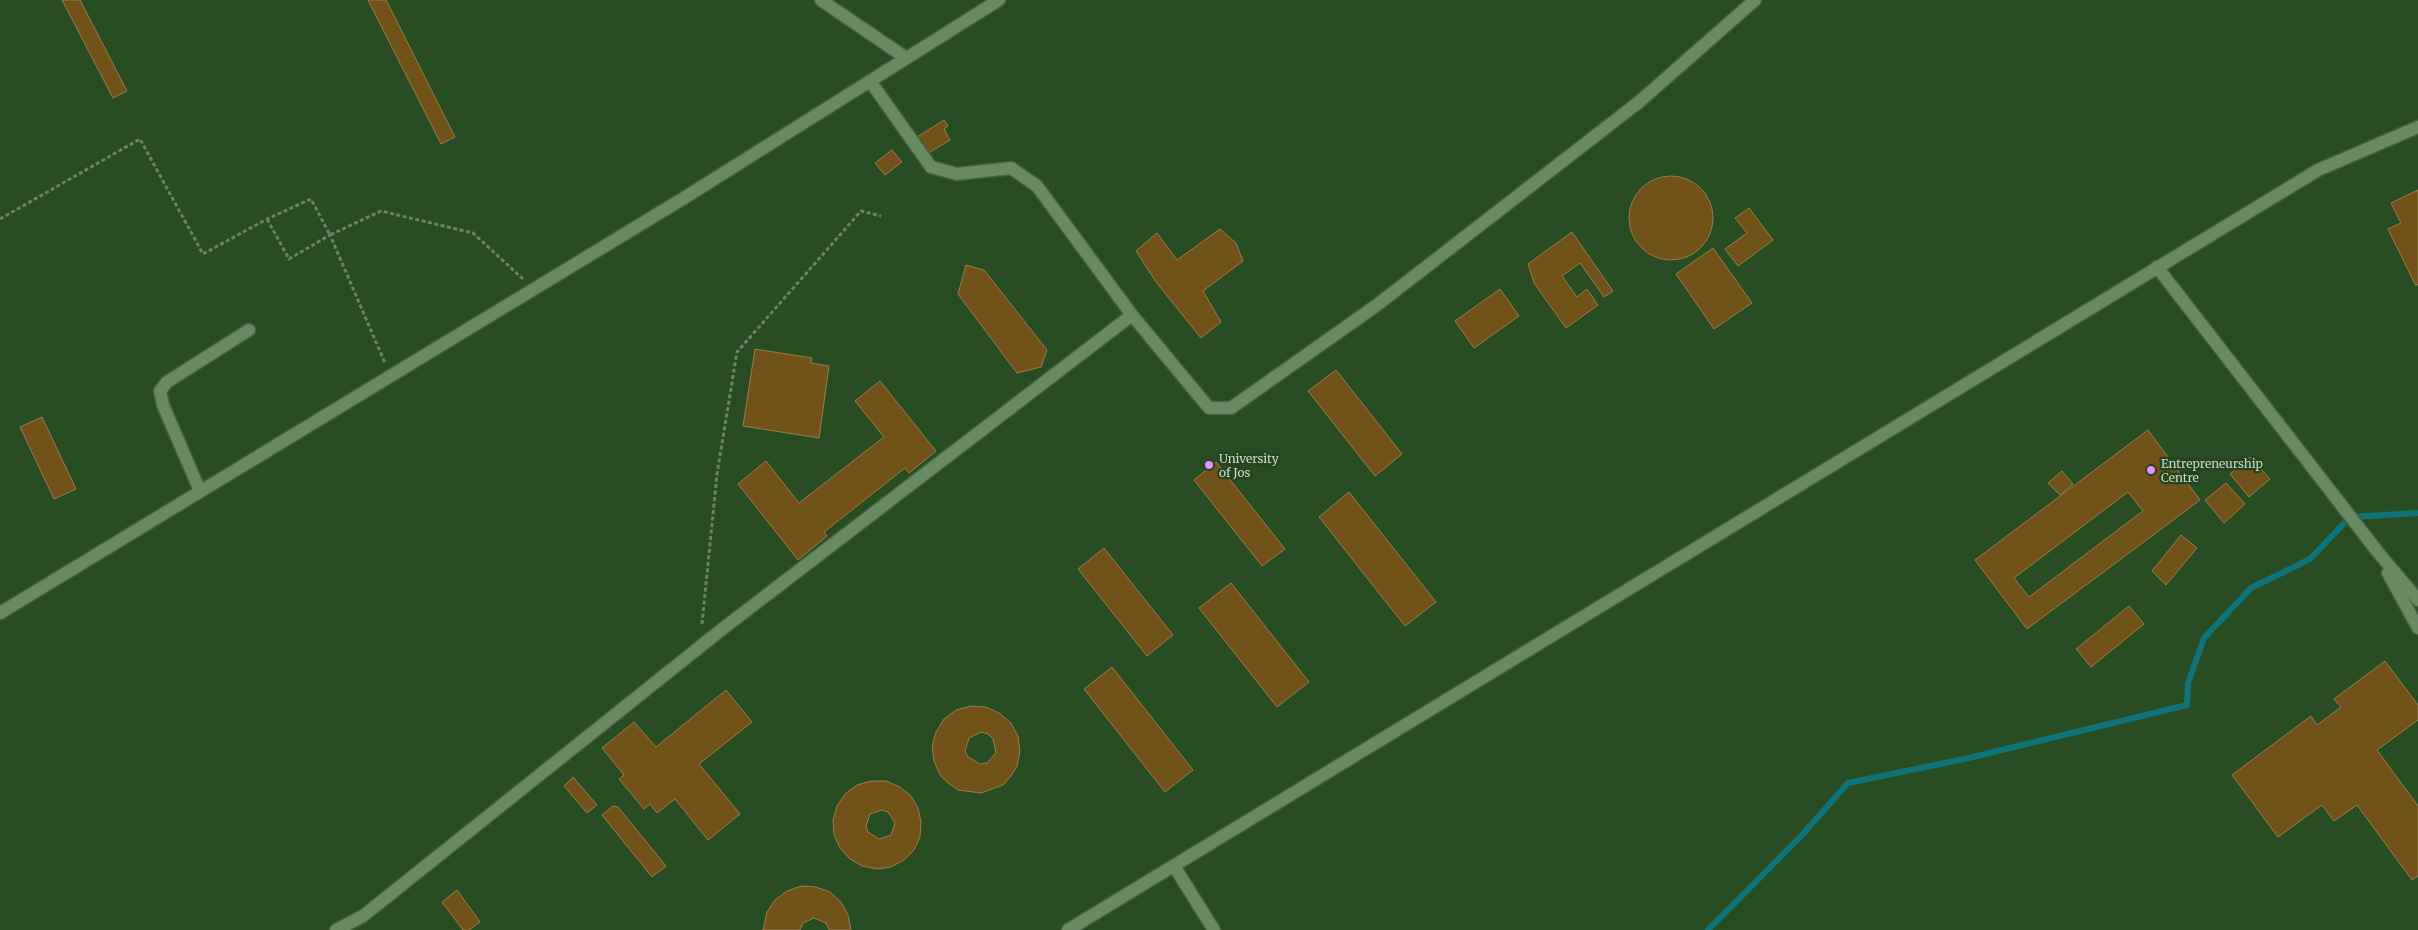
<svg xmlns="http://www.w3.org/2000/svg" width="2418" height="930" font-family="Merriweather,serif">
<rect width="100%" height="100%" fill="#24431e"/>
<rect fill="#284c21" x="0" y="0" width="2418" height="930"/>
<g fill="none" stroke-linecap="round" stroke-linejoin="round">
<polyline stroke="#0e7479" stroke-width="6" points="1708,930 1803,834 1848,783 1969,758 2187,705 2188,683 2204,638 2251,588 2310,559 2350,517 2418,513"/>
</g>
<g fill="#715319" stroke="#987d4f" fill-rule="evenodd">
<polygon points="62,0 80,0 127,91 113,98"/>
<polygon points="368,0 386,0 455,137 441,144"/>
<polygon points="944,120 948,126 944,129 950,140 927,154 917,137"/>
<polygon points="892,150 902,162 885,175 875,163"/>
<circle cx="1671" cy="218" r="42"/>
<polygon points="2418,190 2418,284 2416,286 2388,229 2401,223 2391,203"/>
<polygon points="1749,208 1773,240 1738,266 1725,249 1747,233 1735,218"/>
<polygon points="1220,229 1236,243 1243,261 1203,291 1221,322 1201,338 1156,282 1136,251 1157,233 1177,260"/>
<polygon points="1572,232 1613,291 1604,297 1580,263 1562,276 1577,297 1587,289 1598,305 1566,328 1534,283 1528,264"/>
<polygon points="1713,248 1752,303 1714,329 1676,274"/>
<polygon points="966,265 984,270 1047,350 1041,367 1017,373 958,294"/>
<polygon points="1500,289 1519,316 1474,348 1455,321"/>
<polygon points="755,349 812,358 811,363 829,366 819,438 743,426"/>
<polygon points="1336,370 1402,454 1375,476 1308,391"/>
<polygon points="880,381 936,451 909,473 905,468 824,532 827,536 798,560 738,484 766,461 799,503 884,437 855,401"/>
<polygon points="42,417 76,489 54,499 20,427"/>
<path d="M 2148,430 L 2200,500 L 2027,629 L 1975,560 ZM 2128,492 L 2143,511 L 2029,597 L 2014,578 Z"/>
<polygon points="2250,457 2270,479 2249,497 2230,474"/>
<polygon points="1216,462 1285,549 1262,566 1194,480"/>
<polygon points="2062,471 2073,484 2060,495 2048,483"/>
<polygon points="2226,483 2245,504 2224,523 2205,500"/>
<polygon points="1349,492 1436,602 1405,626 1319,517"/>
<polygon points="2181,535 2197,548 2166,585 2152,571"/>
<polygon points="1104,548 1173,635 1147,656 1078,569"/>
<polygon points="1231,583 1309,682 1277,707 1199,608"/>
<polygon points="2129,606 2144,624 2091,667 2076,649"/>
<polygon points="2385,661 2418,705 2418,720 2377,750 2418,806 2418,876 2412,880 2357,805 2334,821 2322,805 2278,837 2232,775 2311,716 2317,725 2341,707 2334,699"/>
<polygon points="1112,667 1193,770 1165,792 1084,689"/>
<polygon points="726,690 752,722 699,764 740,814 708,840 675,799 657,813 650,804 644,809 619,779 624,775 602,748 634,722 656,747"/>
<path d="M 971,706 L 986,707 L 999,713 L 1011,723 L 1018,736 L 1020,751 L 1017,766 L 1011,776 L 1003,785 L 981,793 L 958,790 L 948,783 L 940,775 L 934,761 L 932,746 L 936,732 L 944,719 L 956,710 ZM 981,732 L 988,734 L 993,739 L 996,753 L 987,763 L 980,764 L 968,757 L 965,751 L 969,738 Z"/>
<polygon points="573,777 597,805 587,813 564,786"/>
<path d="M 871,781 L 886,781 L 900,787 L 911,796 L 918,808 L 921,822 L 920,837 L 914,850 L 904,860 L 891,867 L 877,869 L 862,866 L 850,859 L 840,848 L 834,835 L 833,820 L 837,806 L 845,794 L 857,785 ZM 882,810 L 888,812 L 895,823 L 891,835 L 879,839 L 868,832 L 866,826 L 870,814 Z"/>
<polygon points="613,806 618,807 666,866 652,877 602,815"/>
<polygon points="801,886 816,887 830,892 841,902 848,915 851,930 829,930 826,923 814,918 803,923 800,930 763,930 767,912 775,900 787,891"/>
<polygon points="457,890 480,922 469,930 463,930 442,902"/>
</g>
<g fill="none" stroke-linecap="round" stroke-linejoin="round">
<g stroke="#445f3f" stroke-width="15">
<g id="minor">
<polyline points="821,0 906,58"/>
<polyline points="870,81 931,167 957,174 1011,168 1037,186 1132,315 1209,408 1231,408 1377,305 1639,102 1755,0"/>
<polyline points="2157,267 2377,551 2418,600"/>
<polyline points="200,491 163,405 160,391 167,382 249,330"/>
<polyline points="2388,573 2418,628"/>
<polyline points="0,613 684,198 999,0"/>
<polyline points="1174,866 1214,930"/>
<polyline points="336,930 363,916 721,630 1132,315"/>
<polyline points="1068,930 2318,170 2418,127"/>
</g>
</g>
<g stroke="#698364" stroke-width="3" stroke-dasharray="4 2.5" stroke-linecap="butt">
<polyline points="0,219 140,139 203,254 267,219 311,199 330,235 381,211 473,233 523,279"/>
<polyline points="267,219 289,259 330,235 385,363"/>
<polyline points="702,624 717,474 737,352 861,211 881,216"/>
</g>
<use href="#minor" stroke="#688a61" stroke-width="12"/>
</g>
<g fill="#ea8dfd" stroke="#24431e" stroke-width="2">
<circle cx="1209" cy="465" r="5"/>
<circle cx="2151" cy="470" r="5"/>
</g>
<g text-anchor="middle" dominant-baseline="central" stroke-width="4.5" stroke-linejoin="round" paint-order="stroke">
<g font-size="12" fill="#cadcc6" stroke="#24431e" text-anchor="start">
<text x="1219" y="458">University<tspan x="1219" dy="14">of Jos</tspan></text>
<text x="2161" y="463">Entrepreneurship<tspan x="2161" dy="14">Centre</tspan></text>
</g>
</g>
</svg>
